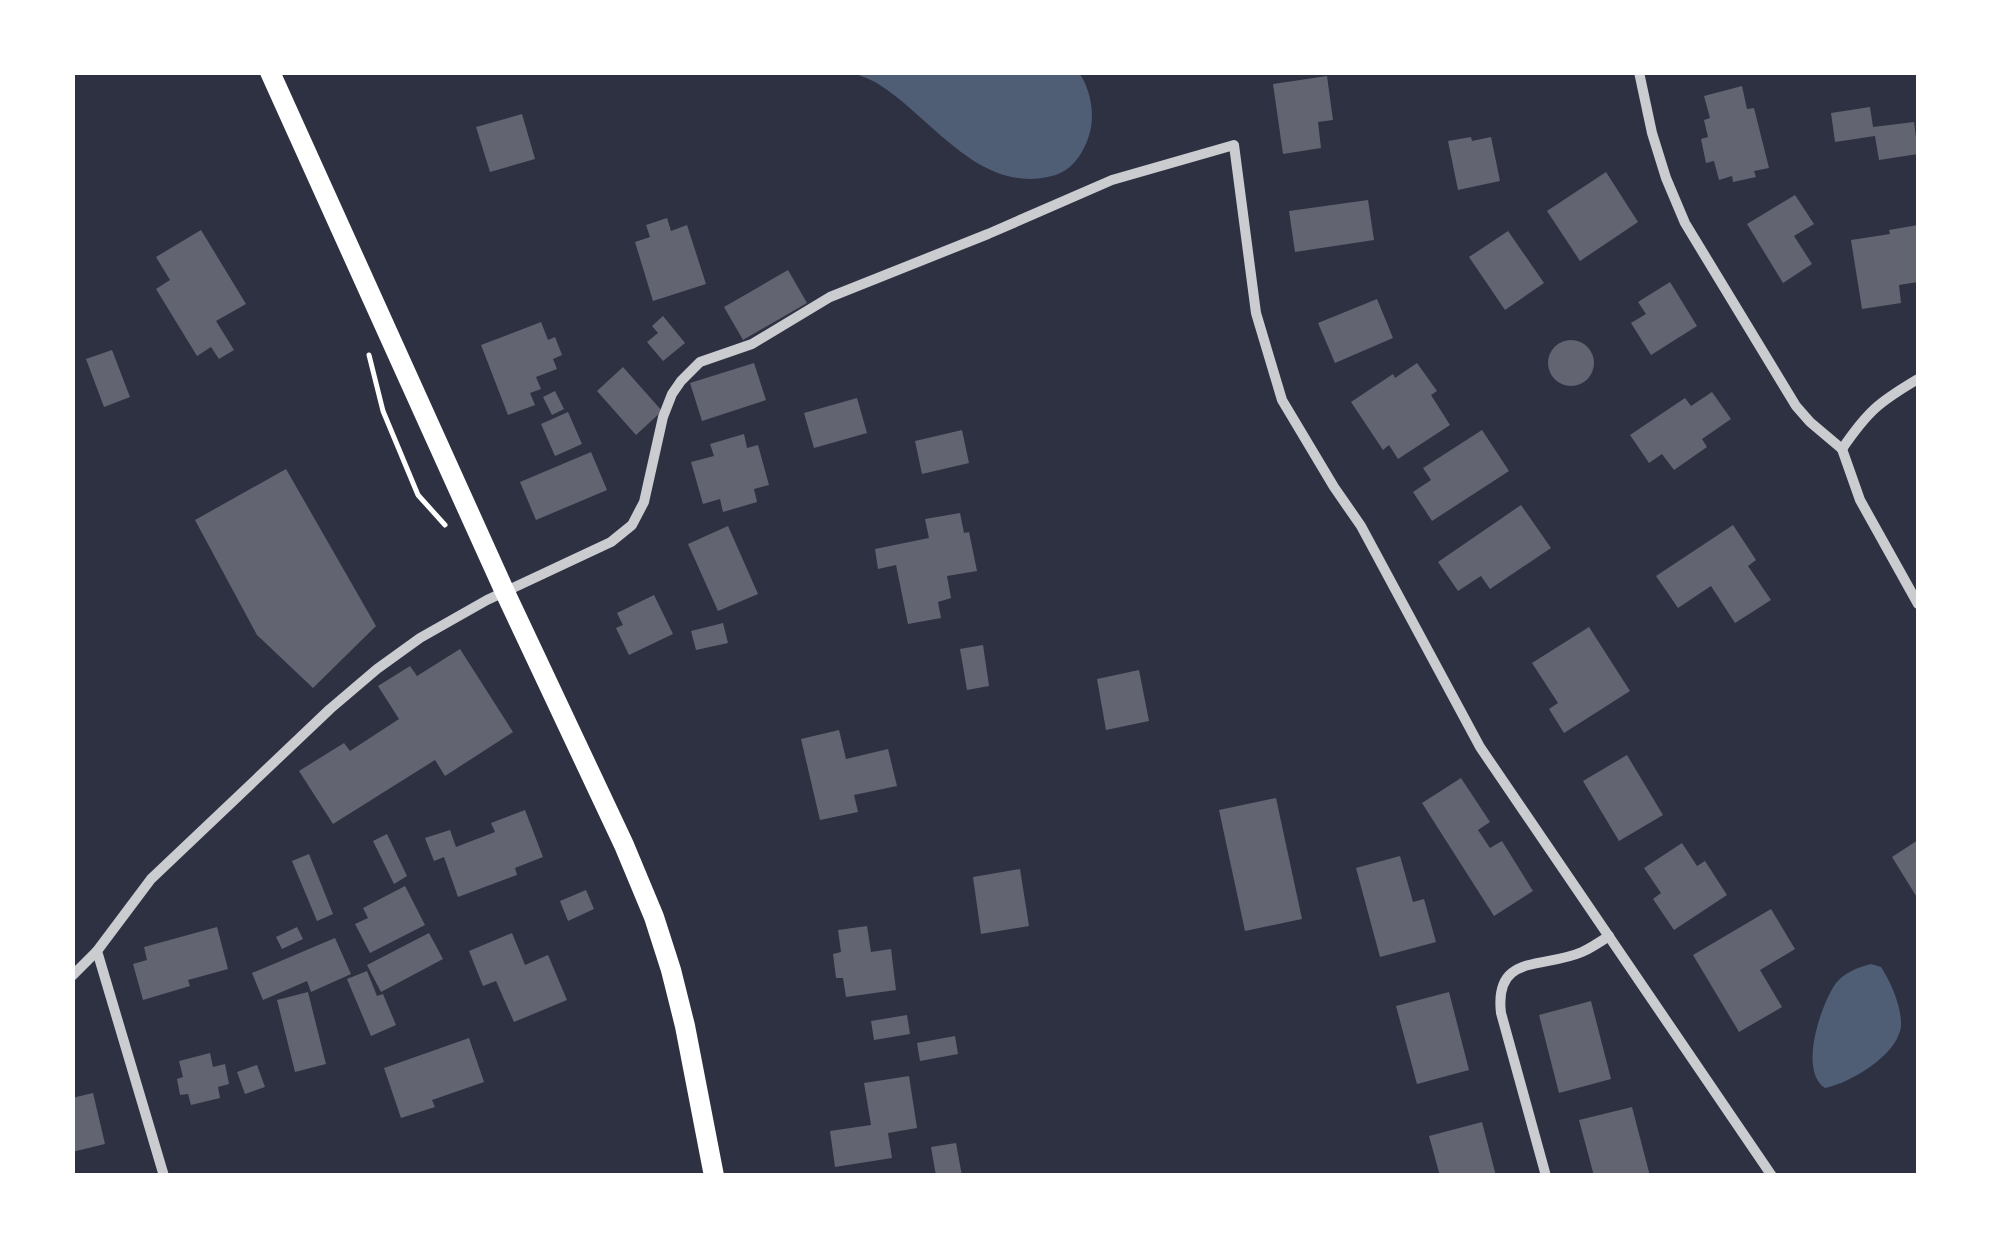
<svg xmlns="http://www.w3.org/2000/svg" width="1991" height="1248" font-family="Helvetica,sans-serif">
<rect width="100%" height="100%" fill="#2d3142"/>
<g fill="#4f5d75">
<path d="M 854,73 L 1079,73 C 1090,88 1095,112 1090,132 C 1085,151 1073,171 1052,176 C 978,195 932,116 875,82 C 869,79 861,76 854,73 Z"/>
<path d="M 1871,964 L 1881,967 C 1891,982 1902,1008 1901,1026 C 1898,1055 1850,1083 1825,1088 C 1798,1071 1821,1004 1836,983 C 1845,972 1857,968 1871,964 Z"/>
</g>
<g fill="#626471">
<polygon points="1327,76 1333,120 1318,122 1321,148 1283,154 1273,84"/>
<polygon points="1742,86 1747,109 1754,108 1769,168 1754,171 1756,177 1733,182 1732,176 1719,180 1714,161 1706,163 1701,139 1708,137 1704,120 1710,118 1704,96"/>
<polygon points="1870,107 1873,127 1914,122 1918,154 1879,160 1875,136 1835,142 1831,113"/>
<polygon points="522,114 535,159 490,172 476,127"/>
<polygon points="1471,137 1472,141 1491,137 1500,181 1458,190 1448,141"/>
<polygon points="1606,172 1638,222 1580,261 1547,211"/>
<polygon points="1795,195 1814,224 1794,236 1812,264 1783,283 1747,224"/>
<polygon points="1368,200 1374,240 1295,252 1289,211"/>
<polygon points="667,218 671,231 687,225 706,284 653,301 635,242 650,237 646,225"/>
<polygon points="1918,225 1918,282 1899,285 1901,303 1862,309 1851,240 1890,234 1889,230"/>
<polygon points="201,230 246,304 216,321 234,350 219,359 211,347 197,356 156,289 170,280 156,257"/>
<polygon points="1508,231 1544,283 1505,310 1469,257"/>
<polygon points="788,270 807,303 743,340 724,307"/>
<polygon points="1670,282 1697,326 1651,355 1631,323 1646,314 1638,302"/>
<polygon points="1377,299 1393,338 1335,363 1318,323"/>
<polygon points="663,316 685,343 663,361 647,342 658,333 652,326"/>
<polygon points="541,322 548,340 555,337 562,355 553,359 557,369 536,377 541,389 530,393 535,405 508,415 481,345"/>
<circle cx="1571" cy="363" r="23"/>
<polygon points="112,350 130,397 104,407 86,359"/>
<polygon points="754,363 766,400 702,421 690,383"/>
<polygon points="1417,363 1437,391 1431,395 1450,425 1398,459 1389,445 1383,450 1351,402 1393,374 1395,378"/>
<polygon points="623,367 662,411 636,435 597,391"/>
<polygon points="555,391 564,409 552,415 543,397"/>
<polygon points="1712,392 1731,419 1702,439 1707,447 1674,470 1662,454 1649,463 1630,435 1685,398 1691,406"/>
<polygon points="857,398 867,433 814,448 804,413"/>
<polygon points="568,412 582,444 555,456 541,424"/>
<polygon points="962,430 969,463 922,474 915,441"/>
<polygon points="1482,430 1509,471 1432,521 1413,492 1431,480 1423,468"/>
<polygon points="744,434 747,448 758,445 769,485 754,489 757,502 723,512 720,499 703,504 691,462 714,456 710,444"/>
<polygon points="591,452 607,490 536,520 520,482"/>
<polygon points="286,469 376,626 313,688 257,635 195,520"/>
<polygon points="1521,505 1551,548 1490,589 1481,576 1458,591 1438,562"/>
<polygon points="960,513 964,533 969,532 977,571 947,576 951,598 938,602 941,618 908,624 896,565 878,569 875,549 929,538 925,519"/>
<polygon points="1733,525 1756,560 1748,566 1771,600 1735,623 1711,586 1678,608 1656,576"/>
<polygon points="728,526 758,594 718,611 688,544"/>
<polygon points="654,595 673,634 629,655 616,628 623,625 617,613"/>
<polygon points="723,623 728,643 696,650 691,631"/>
<polygon points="1589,627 1630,691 1564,733 1549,709 1558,703 1532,663"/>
<polygon points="983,645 989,686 967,690 960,649"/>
<polygon points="460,649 513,732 445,776 435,760 333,824 299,771 344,743 350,751 399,719 378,686 410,666 417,676"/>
<polygon points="1139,670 1149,721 1106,730 1097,679"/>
<polygon points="839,730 846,759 888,749 897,786 854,795 858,812 820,820 801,739"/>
<polygon points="1627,755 1663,815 1619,841 1583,781"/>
<polygon points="1461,778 1490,822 1478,830 1490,848 1502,841 1533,891 1494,916 1422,803"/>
<polygon points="1276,798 1302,919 1245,931 1219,810"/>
<polygon points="525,810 543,857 515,868 517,875 458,897 444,857 434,861 425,838 450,830 456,847 495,832 491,823"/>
<polygon points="387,834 407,876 394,884 373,841"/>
<polygon points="1918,840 1918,899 1892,857"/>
<polygon points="1682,843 1697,866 1705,861 1727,895 1674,930 1653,899 1661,893 1644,868"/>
<polygon points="309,854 333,914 317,921 292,861"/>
<polygon points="1400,856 1413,902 1424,899 1436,942 1380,957 1356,868"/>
<polygon points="1020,869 1029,926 981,934 973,877"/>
<polygon points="405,886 425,925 370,953 355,924 368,918 363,908"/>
<polygon points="586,890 594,909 568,921 560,901"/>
<polygon points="1771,909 1795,949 1760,970 1782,1007 1739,1032 1693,955"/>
<polygon points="867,926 871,952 891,949 896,990 846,997 843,978 836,978 833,954 841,952 838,930"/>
<polygon points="217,927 228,969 188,980 190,986 143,1000 133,964 147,960 144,947"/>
<polygon points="297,927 303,939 282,949 276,937"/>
<polygon points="429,933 443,959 381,992 367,965"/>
<polygon points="512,933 525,965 548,955 567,1000 514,1022 496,981 483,986 469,951"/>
<polygon points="335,938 351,974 311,992 307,981 263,1000 252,973"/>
<polygon points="367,971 377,996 383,994 396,1025 371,1036 347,979"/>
<polygon points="308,992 326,1064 295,1072 277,1000"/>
<polygon points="1449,992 1469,1070 1417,1084 1396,1006"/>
<polygon points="1591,1001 1611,1079 1559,1093 1539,1015"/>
<polygon points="907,1015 910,1034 874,1040 871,1021"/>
<polygon points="955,1036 958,1054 920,1061 917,1043"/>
<polygon points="469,1038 484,1082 432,1100 435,1107 401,1118 384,1068"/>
<polygon points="210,1053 213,1067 225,1064 229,1084 218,1087 220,1098 191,1105 188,1094 180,1095 177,1079 183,1077 179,1061"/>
<polygon points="257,1065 265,1087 245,1094 237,1072"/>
<polygon points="909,1076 917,1128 888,1133 892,1158 835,1167 830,1131 871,1125 864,1083"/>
<polygon points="93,1093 105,1144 72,1152 72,1098"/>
<polygon points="1632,1107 1650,1176 1594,1176 1579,1120"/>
<polygon points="1482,1122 1496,1176 1440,1176 1429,1136"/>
<polygon points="956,1143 962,1176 936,1176 931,1147"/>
</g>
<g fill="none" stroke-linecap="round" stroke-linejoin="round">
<polyline stroke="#fff" stroke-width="5" points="369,355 383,411 418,495 445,525"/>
<g stroke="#caccd0" stroke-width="10">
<polyline points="1639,72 1652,133 1666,178 1685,223 1796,406 1810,422 1842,449 1860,500 1918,604"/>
<path d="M 1842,449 C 1868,411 1879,402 1918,379"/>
<polyline points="97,951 164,1176"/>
<polyline points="72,976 97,951 151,879 330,709 377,669 420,638 487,600 611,542 632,525 644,502 663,417 672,394 681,381 700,362 752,344 830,297 988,234 1112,180 1234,145 1256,313 1282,400 1334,487 1361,526 1480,747 1772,1176"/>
<path d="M 1546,1176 L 1501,1013 C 1494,953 1543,969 1582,952 C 1591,948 1600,942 1609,936"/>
</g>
<polyline stroke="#fff" stroke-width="20" points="270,72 504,590 624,845 654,917 671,970 685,1026 714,1176"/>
</g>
<rect width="1991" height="1248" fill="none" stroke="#ffffff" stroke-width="150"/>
</svg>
